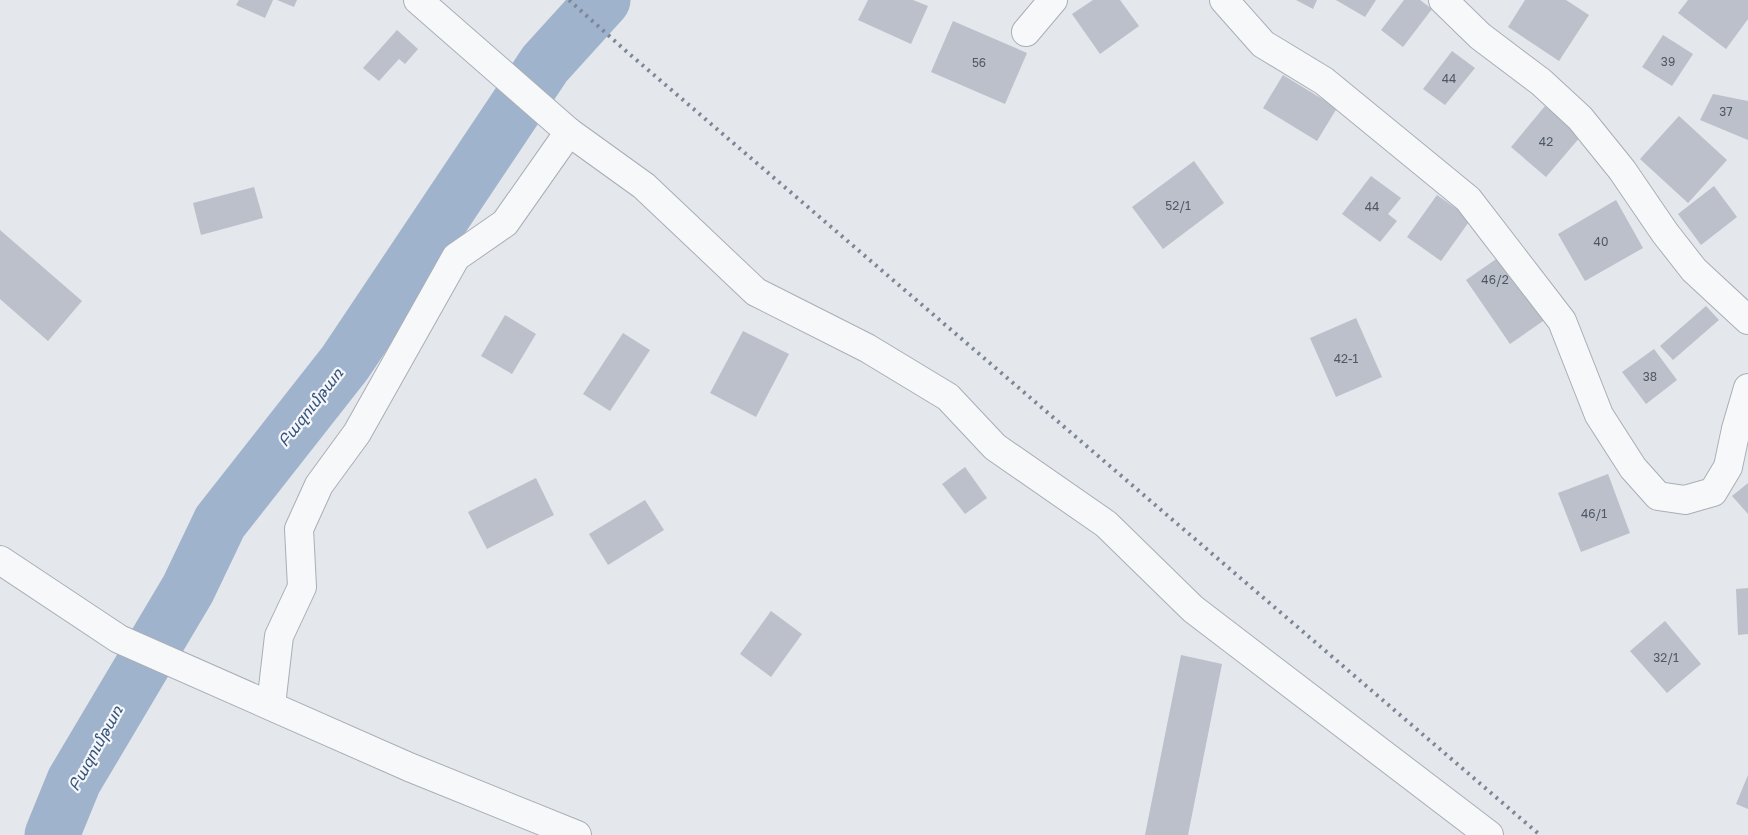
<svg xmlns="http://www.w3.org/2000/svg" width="1748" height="835" font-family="'Golos Text','Noto Sans Armenian',sans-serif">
<rect width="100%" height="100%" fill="#e4e7ec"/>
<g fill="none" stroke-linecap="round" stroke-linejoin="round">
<polyline stroke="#9fb4cc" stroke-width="55" points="52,835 74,781 188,589 220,522 345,363 545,64 603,0"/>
</g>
<g fill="#bbc0ca">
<polygon points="239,0 273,0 265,18 236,5"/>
<polygon points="277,0 297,0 294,7"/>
<polygon points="868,0 913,0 928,6 911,44 858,20"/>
<polygon points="1093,0 1120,0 1139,26 1100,54 1072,14"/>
<polygon points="1296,0 1317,0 1313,9"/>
<polygon points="1336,0 1376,0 1365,17"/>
<polygon points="1404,0 1420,0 1432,9 1403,47 1381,30"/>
<polygon points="1525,0 1566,0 1589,15 1559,61 1508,27"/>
<polygon points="1688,0 1748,0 1748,19 1726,49 1678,13"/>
<polygon points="953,21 1027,53 1005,104 931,72"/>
<polygon points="397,30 418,49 405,64 399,59 379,81 363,68"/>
<polygon points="1663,35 1693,54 1672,86 1642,67"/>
<polygon points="1452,51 1475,68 1445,105 1423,89"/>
<polygon points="1283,75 1337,108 1317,141 1263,108"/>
<polygon points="1713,94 1748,101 1748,140 1700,120"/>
<polygon points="1545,106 1581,136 1546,177 1511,147"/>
<polygon points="1679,116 1727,160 1688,203 1640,159"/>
<polygon points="1194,161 1224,203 1163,249 1132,207"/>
<polygon points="1371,176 1401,198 1388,214 1397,221 1380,242 1342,214"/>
<polygon points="1714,186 1737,217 1701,245 1678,214"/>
<polygon points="254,187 263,218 201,235 193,203"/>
<polygon points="1437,195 1471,219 1441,261 1407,237"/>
<polygon points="1616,200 1643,248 1585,281 1558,234"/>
<polygon points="0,230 82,301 48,341 0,299"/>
<polygon points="1502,255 1546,319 1510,344 1466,280"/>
<polygon points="1706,306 1719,320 1673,360 1660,346"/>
<polygon points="505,315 536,334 512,374 481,356"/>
<polygon points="1356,318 1382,377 1336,397 1310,338"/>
<polygon points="743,331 789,354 756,417 710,393"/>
<polygon points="623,333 650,350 610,411 583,394"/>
<polygon points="1654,349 1677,380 1646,404 1622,372"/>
<polygon points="965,467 987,498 965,514 942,484"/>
<polygon points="1608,474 1630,533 1581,552 1558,493"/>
<polygon points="536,478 554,515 487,549 468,512"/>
<polygon points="1748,483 1748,514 1732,496"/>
<polygon points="645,500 664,530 608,565 589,534"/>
<polygon points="1748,588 1748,634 1738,635 1736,589"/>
<polygon points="771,611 802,634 771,677 740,654"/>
<polygon points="1665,621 1701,664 1667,693 1630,651"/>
<polygon points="1181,655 1222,664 1188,835 1145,835"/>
<polygon points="1748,775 1748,809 1736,804"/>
</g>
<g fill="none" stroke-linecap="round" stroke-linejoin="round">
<g stroke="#a9aeb7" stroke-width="30">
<g id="minor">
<polyline points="418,0 569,132 644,186 756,292 867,348 948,397 995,447 1106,524 1193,609 1489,835"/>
<polyline points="1224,0 1263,44 1324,81 1468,199 1562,321 1599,415 1633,468 1658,496 1685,500 1713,492 1728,467 1736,429 1748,388"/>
<polyline points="1443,0 1480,36 1541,82 1580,118 1622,170 1665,233 1694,270 1748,320"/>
<polyline points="1026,32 1053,0"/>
<polyline points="0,560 119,639 409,767 577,835"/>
<polyline points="271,705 279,636 302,587 299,529 319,485 357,433 456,257 505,223 569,132"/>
</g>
</g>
<use href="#minor" stroke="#f7f8fa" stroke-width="28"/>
<polyline stroke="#7d8696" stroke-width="4" stroke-dasharray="2.5 5" stroke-linecap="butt" points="569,0 626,51 1540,835"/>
</g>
<g text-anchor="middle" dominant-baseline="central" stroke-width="4.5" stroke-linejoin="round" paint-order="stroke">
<g font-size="12" fill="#4f5766">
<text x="1668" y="61">39</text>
<text x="979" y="62">56</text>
<text x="1449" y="78">44</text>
<text x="1726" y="111">37</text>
<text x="1546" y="141">42</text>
<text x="1178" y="205">52/1</text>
<text x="1372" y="206">44</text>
<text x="1601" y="241">40</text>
<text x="1495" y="279">46/2</text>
<text x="1346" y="358">42-1</text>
<text x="1650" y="376">38</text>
<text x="1594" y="513">46/1</text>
<text x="1666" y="657">32/1</text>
</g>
<g font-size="16" font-style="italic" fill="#34527a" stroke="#f4f6f9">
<text transform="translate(310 407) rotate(-52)">Բազումթառ</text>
<text transform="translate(95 748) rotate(-61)">Բազումթառ</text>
</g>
</g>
</svg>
